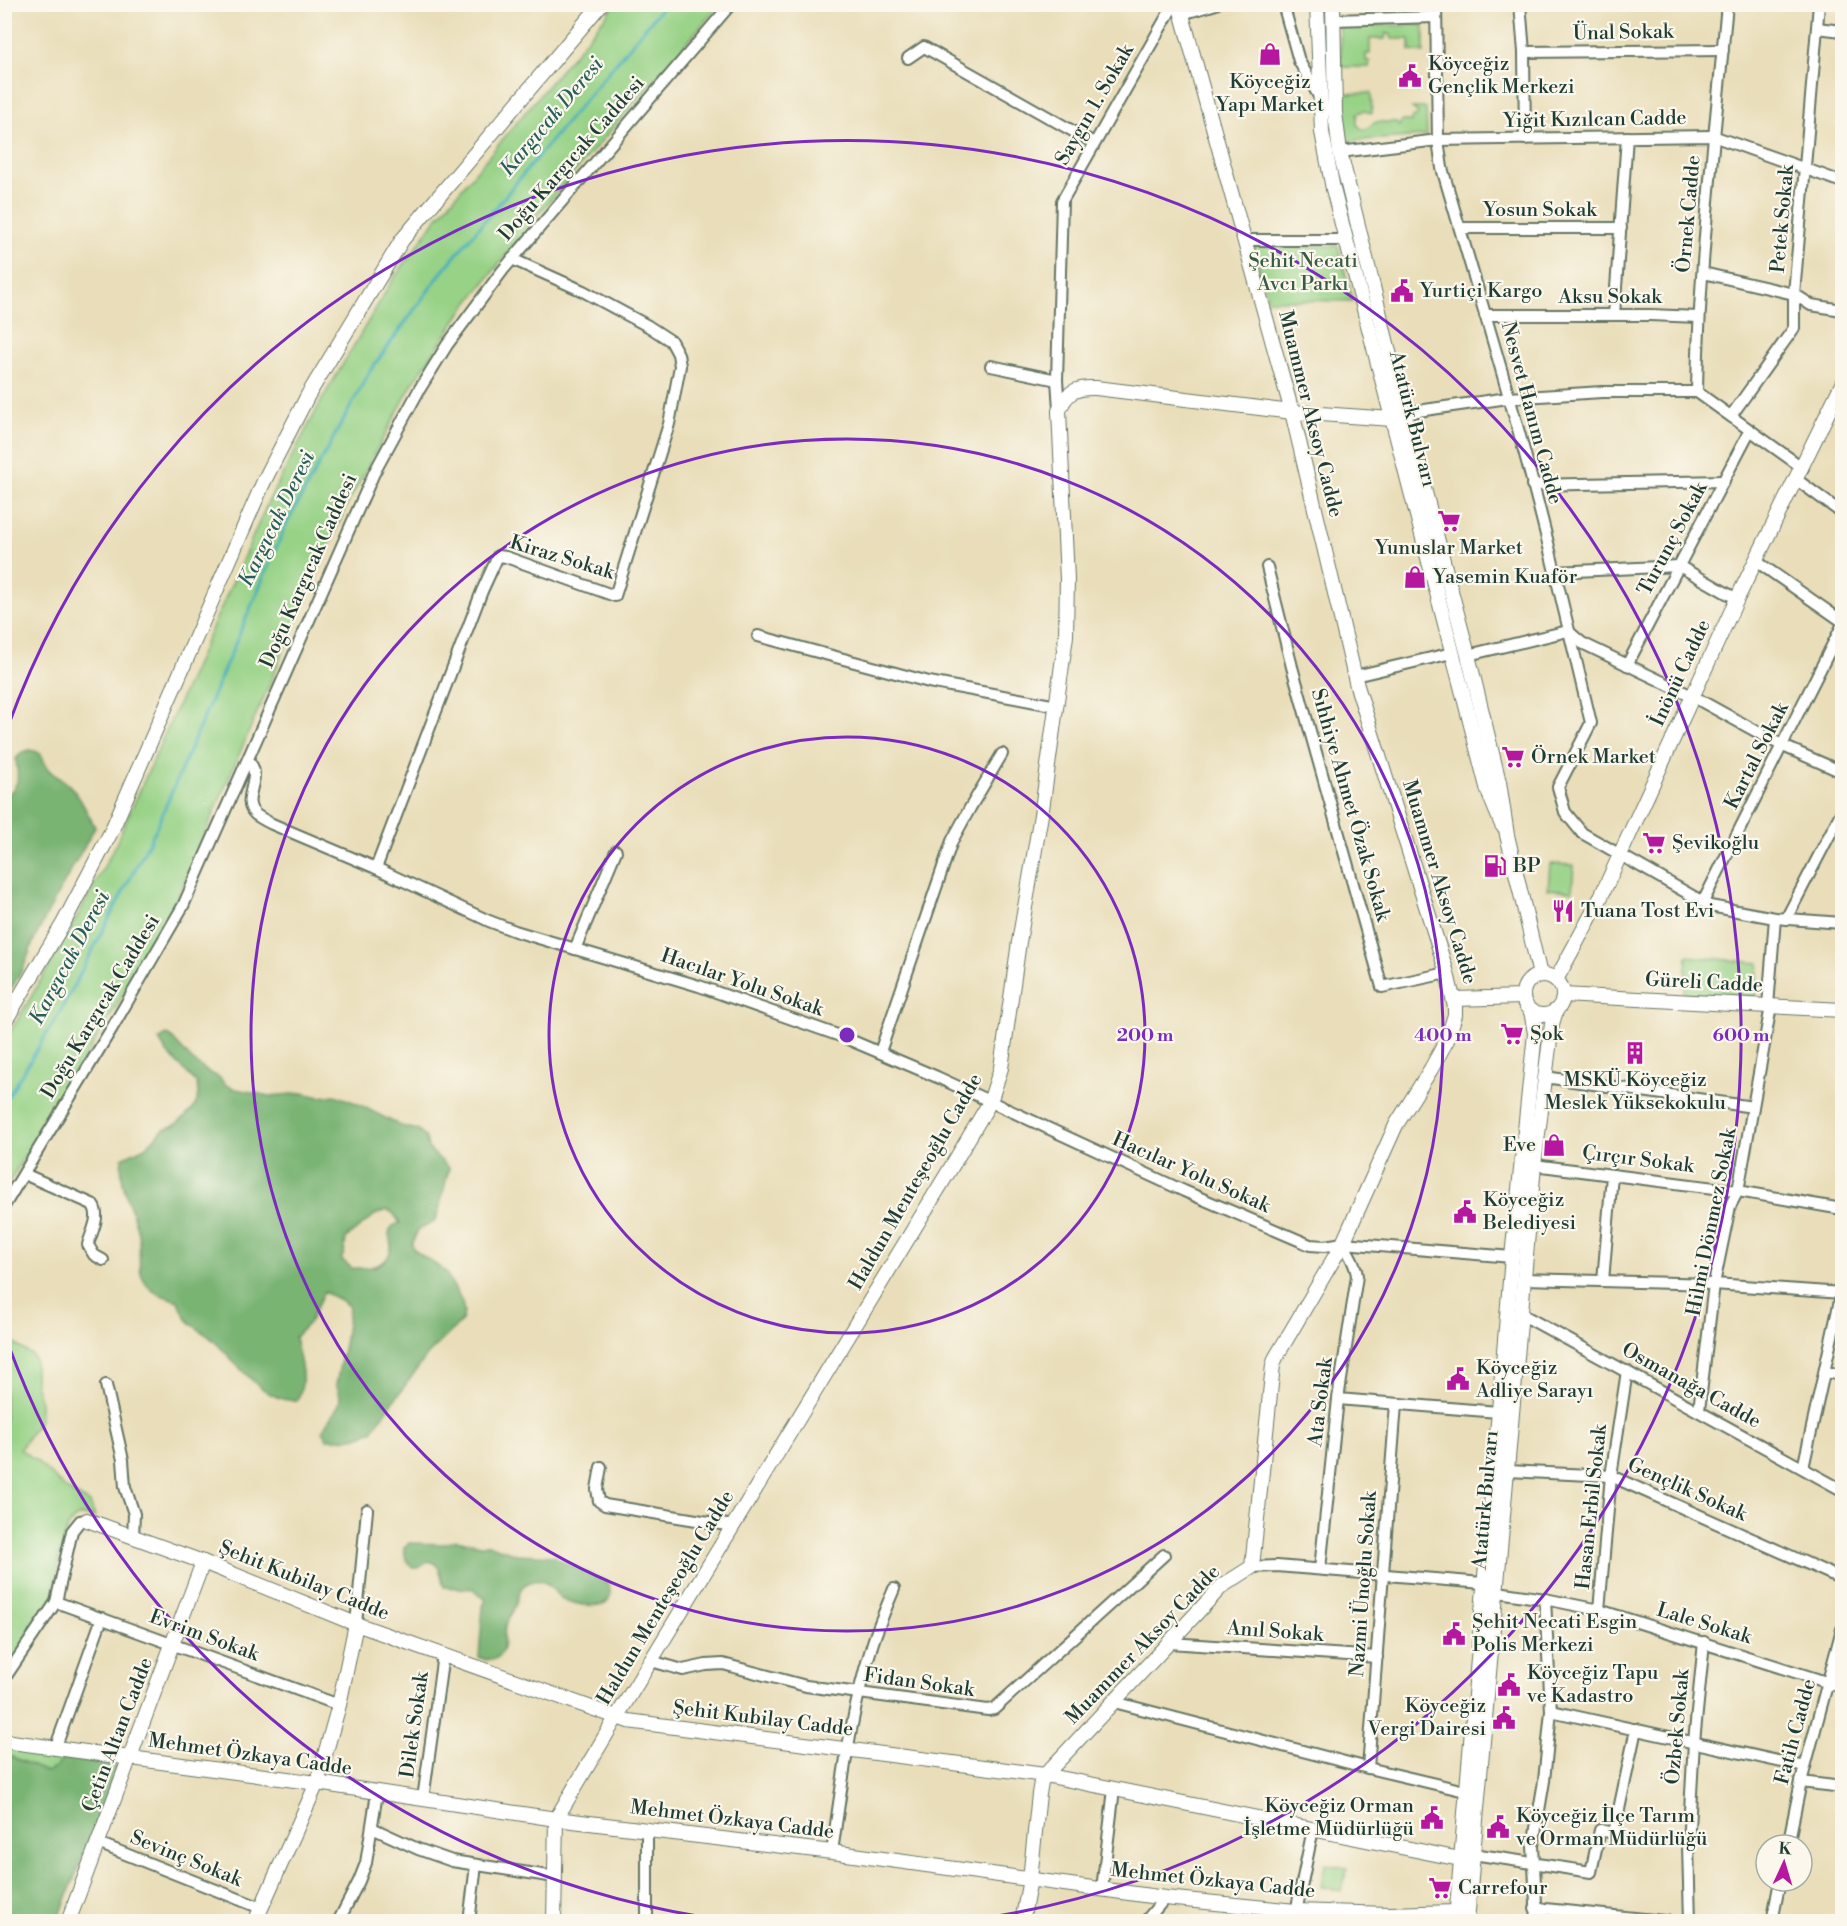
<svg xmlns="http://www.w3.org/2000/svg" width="1847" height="1926" font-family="'Libre Bodoni',serif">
<rect width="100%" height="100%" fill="#fbf7ec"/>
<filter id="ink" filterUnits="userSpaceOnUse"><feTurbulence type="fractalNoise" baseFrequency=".0167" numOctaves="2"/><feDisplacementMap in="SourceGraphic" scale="12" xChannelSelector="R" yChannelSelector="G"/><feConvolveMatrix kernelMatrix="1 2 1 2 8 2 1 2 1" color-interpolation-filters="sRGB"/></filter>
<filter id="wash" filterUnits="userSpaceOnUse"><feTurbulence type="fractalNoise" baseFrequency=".008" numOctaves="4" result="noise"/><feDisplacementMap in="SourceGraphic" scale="24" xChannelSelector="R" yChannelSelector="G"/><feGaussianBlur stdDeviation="1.35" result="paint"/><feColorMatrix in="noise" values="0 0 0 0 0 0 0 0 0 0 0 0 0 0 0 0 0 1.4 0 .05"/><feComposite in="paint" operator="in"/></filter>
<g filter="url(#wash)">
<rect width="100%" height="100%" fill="#e9deb9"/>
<g fill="#97d286" stroke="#5b885d" stroke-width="1.5">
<polygon points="615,5 719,5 535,218 462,311 413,383 345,509 178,896 129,985 5,1189 5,1041 68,934 115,846 269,500 324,396 392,281 438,217"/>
<polygon points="1322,5 1326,5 1330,114 1394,403 1329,149"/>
<polygon points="1424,25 1424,53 1410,51 1410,39 1392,39 1391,35 1386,33 1385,39 1370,39 1370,54 1366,54 1366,61 1370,61 1369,67 1341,67 1340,26"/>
<polygon points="1371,93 1372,113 1364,111 1357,113 1357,125 1364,130 1376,122 1395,122 1399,126 1402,121 1411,121 1412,117 1416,117 1418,113 1412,108 1426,108 1427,136 1346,141 1343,94"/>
<polygon points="1253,245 1338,246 1353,301 1268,300"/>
<polygon points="1550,864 1574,865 1572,891 1548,889"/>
<polygon points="1687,956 1759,963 1755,1000 1684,993"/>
<path d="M 5,1333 L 8,1334 L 16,1345 L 32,1355 L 35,1360 L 35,1383 L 40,1401 L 40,1420 L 20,1449 L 38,1462 L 66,1489 L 90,1503 L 95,1517 C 91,1517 85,1516 80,1516 C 58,1522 59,1582 52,1601 L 5,1671 Z"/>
<polygon points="5,1746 31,1753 64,1758 56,1768 47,1772 5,1754"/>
<polygon points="1325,1864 1347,1868 1342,1891 1321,1887"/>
</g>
<g fill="#79b473" stroke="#4c7854" stroke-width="1.5" fill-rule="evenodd">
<path d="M 30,750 C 44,752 42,760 48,769 C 53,775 61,778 67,783 C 80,795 87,813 95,827 L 54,901 L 34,940 L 23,969 L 5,999 L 5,797 C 21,784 18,778 16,759 L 22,752 Z"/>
<path d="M 166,1035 L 170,1036 L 192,1060 L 208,1072 L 219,1077 L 226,1085 L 236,1089 L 269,1096 L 303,1093 L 320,1097 L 335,1095 L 356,1103 L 401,1126 L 418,1130 L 426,1138 L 428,1148 L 449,1168 L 439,1210 L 434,1222 L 418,1230 L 412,1244 L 413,1249 L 445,1271 L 462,1302 L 464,1312 L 462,1321 L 428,1354 L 372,1431 C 357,1439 344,1440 327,1439 L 323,1431 C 329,1413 348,1407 336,1385 L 345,1339 L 349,1307 L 342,1301 L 324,1292 L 309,1323 L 295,1337 C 299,1360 308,1379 297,1400 C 266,1405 235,1361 215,1342 C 206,1333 194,1328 186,1318 C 183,1313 181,1306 178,1301 C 166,1296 155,1296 146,1284 C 135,1268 142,1252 138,1234 C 133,1208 118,1186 122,1158 L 145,1147 L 164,1129 L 175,1125 L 185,1117 L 193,1109 L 197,1101 L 198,1093 L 197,1083 L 167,1053 L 159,1040 ZM 387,1210 L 393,1213 L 400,1223 C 400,1223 392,1226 392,1227 C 386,1233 391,1240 391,1246 C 390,1267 368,1269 352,1268 L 341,1259 L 344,1254 L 346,1238 L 375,1215 Z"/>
<path d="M 456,1540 L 481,1545 L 490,1545 L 517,1554 L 554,1556 L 565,1563 L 607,1582 C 609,1587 612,1593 609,1599 C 602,1611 571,1604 561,1598 C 555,1594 551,1585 544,1582 C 541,1580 534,1580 531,1582 C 517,1586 520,1596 515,1607 C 513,1613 508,1617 506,1623 C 502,1635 508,1656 492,1660 C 487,1661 484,1660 479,1657 L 483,1606 L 486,1600 L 474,1589 L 444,1587 C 440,1575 442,1564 428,1561 C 425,1563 423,1566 420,1567 C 408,1573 404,1554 404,1547 L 409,1543 L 444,1544 Z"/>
<polygon points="5,1754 46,1772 56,1768 64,1758 117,1766 58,1921 5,1921"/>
</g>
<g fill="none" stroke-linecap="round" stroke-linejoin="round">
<polyline stroke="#3eadbb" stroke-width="3" points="4,1103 59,1014 155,831 286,525 370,371 441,273 665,4"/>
</g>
</g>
<g filter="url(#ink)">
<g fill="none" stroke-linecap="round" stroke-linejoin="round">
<g stroke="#667563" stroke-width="14">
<g id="street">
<polyline points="1283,4 1299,61 1320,98"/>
<path d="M 1436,4 L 1438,140 L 1442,168 C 1481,302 1523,436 1555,572 C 1567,623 1579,673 1591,723 L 1558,787 L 1565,812 L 1582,833 L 1710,906 L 1775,918 L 1842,923"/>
<polyline points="1520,4 1524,52 1525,139"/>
<polyline points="1182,14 1216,4"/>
<polyline points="1333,20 1436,17"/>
<polyline points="1817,28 1842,31"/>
<polyline points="1524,52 1723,50"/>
<polyline points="908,58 924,47 1094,143"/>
<polyline points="1340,152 1438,140 1713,136 1842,182"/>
<polyline points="1460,228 1621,228"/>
<polyline points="1244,240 1346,240"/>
<polyline points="1703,273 1794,294 1811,305 1842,310"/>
<polyline points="1485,315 1650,315 1699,317"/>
<polyline points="1614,315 1627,137"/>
<polyline points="991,366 1057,380"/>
<path d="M 1697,392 C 1699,262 1715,134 1727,4"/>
<polyline points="1059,409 1057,380 1062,201 1174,4"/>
<polyline points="1404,413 1508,398 1602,392 1697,392 1803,468"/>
<polyline points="1731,416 1794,328 1794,294 1819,4"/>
<polyline points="1797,480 1842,513"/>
<polyline points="1532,485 1724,481"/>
<polyline points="1756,561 1842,621"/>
<polyline points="1267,567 1292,667 1382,987 1447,973"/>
<polyline points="1555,572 1679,566 1737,599"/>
<polyline points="758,636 929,682 1057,706"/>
<polyline points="1468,655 1568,631 1582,643 1692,696 1783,746 1842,772"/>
<polyline points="1627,665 1750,430"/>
<polyline points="1355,676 1452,653"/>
<path d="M 248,761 C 265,776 239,799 255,814 C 260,818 266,821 272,824 L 376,868 L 489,921 L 515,931 L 699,986 L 843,1037 L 937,1077 L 1184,1191 L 1310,1245 L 1325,1246 L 1343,1243 L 1512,1257"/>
<polyline points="376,868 482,591 498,556 506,557 615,596 669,424 680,366 678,354 671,341 648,326 583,291 512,259"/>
<polyline points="1703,902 1842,626"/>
<polyline points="1786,919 1842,811"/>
<polyline points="575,949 616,851"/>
<polyline points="1768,1006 1775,918"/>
<polyline points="880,1052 952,841 970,808 1002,754"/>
<polyline points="1545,1077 1753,1107"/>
<polyline points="1534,1165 1738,1191 1842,1209"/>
<path d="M 24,1174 L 92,1204 C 102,1216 91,1232 88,1245 L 94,1255 L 103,1260"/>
<polyline points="4,1206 112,1028 183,906 374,473 419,390 447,345 503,270 731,4"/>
<polyline points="1524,1279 1714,1284 1842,1293"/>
<polyline points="1603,1281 1612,1175"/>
<polyline points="1521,1314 1842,1490"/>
<polyline points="1825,1372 1842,1375"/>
<polyline points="106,1385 123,1460 125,1487 134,1514 133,1537"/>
<polyline points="1338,1399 1498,1412"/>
<polyline points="1699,1410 1714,1284 1730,1206 1738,1191 1771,1006"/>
<polyline points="601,1467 597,1489 599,1501 605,1505 733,1526"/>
<polyline points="1803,1468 1842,1291"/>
<polyline points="1508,1471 1611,1476 1842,1579"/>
<polyline points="1252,1567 1277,1566 1483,1583"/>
<path d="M 1320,1569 L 1338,1399 L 1357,1276 C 1356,1264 1349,1254 1343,1243"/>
<polyline points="1498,1592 1545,1599 1599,1610 1842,1687"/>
<polyline points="56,1602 339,1705"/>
<polyline points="1599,1610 1611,1476 1627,1371"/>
<polyline points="356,1624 367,1510"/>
<polyline points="1170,1643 1377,1657"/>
<polyline points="651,1661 683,1670 706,1665 723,1664 806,1686 988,1710 994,1709 1164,1555"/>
<polyline points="4,1679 56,1602 72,1531 80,1521 87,1520"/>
<polyline points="1114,1702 1368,1768 1465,1791"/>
<polyline points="1551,1711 1805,1767"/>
<polyline points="55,1749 102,1618"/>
<polyline points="1368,1768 1396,1404"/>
<polyline points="1801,1782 1842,1787"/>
<polyline points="423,1799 443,1655"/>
<polyline points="372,1828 418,1849 452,1861 555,1877"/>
<polyline points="98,1843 261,1908"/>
<polyline points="1788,1845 1801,1782 1842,1629"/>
<path d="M 832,1852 C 842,1784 850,1715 871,1649 C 877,1628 886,1608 894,1589"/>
<polyline points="1473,1854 1591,1872 1600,1830 1614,1833 1636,1729"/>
<polyline points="1102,1889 1114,1789"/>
<polyline points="1535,1908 1674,1922"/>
<polyline points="338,1922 359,1881 366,1863 377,1793"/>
<polyline points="469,1922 476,1865"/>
<polyline points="647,1922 647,1829"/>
<polyline points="1145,1922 1165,1898"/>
<polyline points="1294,1922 1313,1829"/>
<polyline points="1537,1922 1533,1846 1544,1781 1551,1711 1545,1599"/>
<polyline points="1690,1922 1688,1845 1694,1742 1704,1642"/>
<polyline points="1772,1922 1780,1881"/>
</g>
</g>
<g stroke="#667563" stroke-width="16">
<g id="secondary">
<polyline points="1317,4 1322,132 1333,189 1488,791 1502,825"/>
<polyline points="1333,4 1335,113 1340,152 1404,413 1468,655 1499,782 1507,835 1540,975"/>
<circle cx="1543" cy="995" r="20"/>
<polyline points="1556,980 1599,901 1737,599 1842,384"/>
<polyline points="1563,995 1842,1010"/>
<polyline points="1455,999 1523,997"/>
<polyline points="4,1023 64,922 111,832 264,481 308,395 402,240 601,4"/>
<polyline points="87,1520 203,1562 356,1624 628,1721 1045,1775 1460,1859"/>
<polyline points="4,1741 317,1783 556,1819 832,1852 1165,1898 1296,1911 1389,1914 1456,1912"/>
<polyline points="1456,1919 1512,1257 1535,1033 1531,1011"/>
<polyline points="68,1922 203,1562"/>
<polyline points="255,1922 317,1783 339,1705 356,1624"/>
<path d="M 554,1922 L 556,1819 L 616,1718 L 949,1171 L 990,1102 L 1001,1068 L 1019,942 L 1042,809 L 1066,636 L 1067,579 L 1059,411 C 1066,392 1076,387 1096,388 L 1292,412 L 1392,419"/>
<polyline points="1022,1922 1030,1879 1039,1794 1041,1782 1045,1775 1222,1586 1252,1567 1273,1365 1276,1357 1343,1243 1396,1125 1431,1069 1447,1040 1455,1015 1455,1007 1447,973 1357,686 1292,412 1179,4"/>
<polyline points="1467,1922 1534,1165 1552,1024 1556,1011"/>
</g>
</g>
<use href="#street" stroke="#fff" stroke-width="10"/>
<use href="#secondary" stroke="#fff" stroke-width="14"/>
</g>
</g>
<g fill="none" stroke="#7b2cbf" stroke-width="3">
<circle cx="847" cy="1035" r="298"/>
<circle cx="847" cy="1035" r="596"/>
<path d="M730 1921A894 894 0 0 1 7 1341M7 729A894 894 0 1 1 964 1921"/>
</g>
<defs>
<g id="shop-bare" transform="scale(1.8)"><path d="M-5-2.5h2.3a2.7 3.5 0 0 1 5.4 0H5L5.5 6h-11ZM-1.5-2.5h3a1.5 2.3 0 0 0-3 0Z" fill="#b5179e" stroke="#fbf7ec" stroke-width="2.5" paint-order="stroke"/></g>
<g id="civic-bare" transform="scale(1.8)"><path d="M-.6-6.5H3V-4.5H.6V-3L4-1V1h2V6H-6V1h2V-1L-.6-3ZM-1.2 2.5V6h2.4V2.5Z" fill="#b5179e" stroke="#fbf7ec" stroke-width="2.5" paint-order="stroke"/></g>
<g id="supermarket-bare" transform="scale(1.8)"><path d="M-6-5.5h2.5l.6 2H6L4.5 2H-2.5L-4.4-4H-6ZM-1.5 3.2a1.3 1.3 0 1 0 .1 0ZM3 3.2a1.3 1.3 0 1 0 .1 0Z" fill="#b5179e" stroke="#fbf7ec" stroke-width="2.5" paint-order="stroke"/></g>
<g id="fuel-bare" transform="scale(1.8)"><path d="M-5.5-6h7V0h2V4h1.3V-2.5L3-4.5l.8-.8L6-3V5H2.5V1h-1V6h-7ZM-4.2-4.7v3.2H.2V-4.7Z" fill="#b5179e" stroke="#fbf7ec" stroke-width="2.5" paint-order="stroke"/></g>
<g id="restaurant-bare" transform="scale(1.8)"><path d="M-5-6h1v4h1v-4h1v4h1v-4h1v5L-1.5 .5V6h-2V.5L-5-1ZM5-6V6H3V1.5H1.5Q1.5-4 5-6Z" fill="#b5179e" stroke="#fbf7ec" stroke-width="2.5" paint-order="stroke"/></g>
<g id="building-bare" transform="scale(1.8)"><path d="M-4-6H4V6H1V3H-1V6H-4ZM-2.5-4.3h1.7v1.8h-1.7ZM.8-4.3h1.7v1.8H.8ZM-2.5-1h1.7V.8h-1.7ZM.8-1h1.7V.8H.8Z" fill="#b5179e" stroke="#fbf7ec" stroke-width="2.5" paint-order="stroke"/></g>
</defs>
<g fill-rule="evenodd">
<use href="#shop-bare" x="1270" y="54"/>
<use href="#civic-bare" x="1410" y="76"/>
<use href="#civic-bare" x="1402" y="291"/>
<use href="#supermarket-bare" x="1449" y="521"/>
<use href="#shop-bare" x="1415" y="577"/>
<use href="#supermarket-bare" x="1513" y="757"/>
<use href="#supermarket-bare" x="1654" y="843"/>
<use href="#fuel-bare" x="1495" y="866"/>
<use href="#restaurant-bare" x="1563" y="911"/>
<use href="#supermarket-bare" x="1512" y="1034"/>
<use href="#building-bare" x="1635" y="1053"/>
<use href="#shop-bare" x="1554" y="1145"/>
<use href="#civic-bare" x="1465" y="1212"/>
<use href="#civic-bare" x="1458" y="1379"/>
<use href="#civic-bare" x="1454" y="1634"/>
<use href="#civic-bare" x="1509" y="1685"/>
<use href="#civic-bare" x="1504" y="1718"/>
<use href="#civic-bare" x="1432" y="1818"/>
<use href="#civic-bare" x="1498" y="1827"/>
<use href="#supermarket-bare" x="1440" y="1888"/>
</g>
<g text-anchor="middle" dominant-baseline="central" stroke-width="4.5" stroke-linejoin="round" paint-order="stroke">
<g font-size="20" fill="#1f3d34" stroke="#fbf7ec">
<text transform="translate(1623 33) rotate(-1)">Ünal Sokak</text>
<text transform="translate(1095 105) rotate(-60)">Saygın 1. Sokak</text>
<text transform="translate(1595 120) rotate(-1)">Yiğit Kızılcan Cadde</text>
<text transform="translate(572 159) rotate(-49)">Doğu Kargıcak Caddesi</text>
<text x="1540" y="210">Yosun Sokak</text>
<text transform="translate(1689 214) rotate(-85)">Örnek Cadde</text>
<text transform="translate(1783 219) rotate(-85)">Petek Sokak</text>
<text x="1610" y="297">Aksu Sokak</text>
<text transform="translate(1531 413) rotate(75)">Nesvet Hanım Cadde</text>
<text transform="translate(1310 414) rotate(76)">Muammer Aksoy Cadde</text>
<text transform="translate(1412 419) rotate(76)">Atatürk Bulvarı</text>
<text transform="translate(1673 539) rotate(-62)">Turunç Sokak</text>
<text transform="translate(562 558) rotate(17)">Kiraz Sokak</text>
<text transform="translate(309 571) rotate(-66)">Doğu Kargıcak Caddesi</text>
<text transform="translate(1681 673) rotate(-65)">İnönü Cadde</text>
<text transform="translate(1757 756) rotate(-63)">Kartal Sokak</text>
<text transform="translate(1350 805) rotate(74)">Sıhhiye Ahmet Özak Sokak</text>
<text transform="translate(1439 882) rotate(73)">Muammer Aksoy Cadde</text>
<text transform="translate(742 983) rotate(19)">Hacılar Yolu Sokak</text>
<text transform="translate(1704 983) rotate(3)">Güreli Cadde</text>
<text transform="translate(101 1007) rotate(-59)">Doğu Kargıcak Caddesi</text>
<text transform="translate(1638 1160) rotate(7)">Çırçır Sokak</text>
<text transform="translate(1191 1173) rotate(24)">Hacılar Yolu Sokak</text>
<text transform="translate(916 1182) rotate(-60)">Haldun Menteşeoğlu Cadde</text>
<text transform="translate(1712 1222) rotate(-79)">Hilmi Dönmez Sokak</text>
<text transform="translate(1691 1386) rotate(29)">Osmanağa Cadde</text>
<text transform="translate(1321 1402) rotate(-83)">Ata Sokak</text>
<text transform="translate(1687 1490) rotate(24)">Gençlik Sokak</text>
<text transform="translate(1486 1500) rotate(-85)">Atatürk Bulvarı</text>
<text transform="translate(1592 1507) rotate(-84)">Hasan Erbil Sokak</text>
<text transform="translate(304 1581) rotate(22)">Şehit Kubilay Cadde</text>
<text transform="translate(1364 1584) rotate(-86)">Nazmi Ünoğlu Sokak</text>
<text transform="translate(666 1598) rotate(-59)">Haldun Menteşeoğlu Cadde</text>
<text transform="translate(1704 1624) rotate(17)">Lale Sokak</text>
<text transform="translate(1275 1632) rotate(4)">Anıl Sokak</text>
<text transform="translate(204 1636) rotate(20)">Evrim Sokak</text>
<text transform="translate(1143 1645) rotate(-46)">Muammer Aksoy Cadde</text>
<text transform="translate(919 1683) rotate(8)">Fidan Sokak</text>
<text transform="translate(763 1719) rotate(7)">Şehit Kubilay Cadde</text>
<text transform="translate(415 1725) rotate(-82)">Dilek Sokak</text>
<text transform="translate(1678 1727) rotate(-85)">Özbek Sokak</text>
<text transform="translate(1796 1732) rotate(-75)">Fatih Cadde</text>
<text transform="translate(118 1735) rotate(-69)">Çetin Altan Cadde</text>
<text transform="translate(250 1755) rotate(8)">Mehmet Özkaya Cadde</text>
<text transform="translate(732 1820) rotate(7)">Mehmet Özkaya Cadde</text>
<text transform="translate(186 1859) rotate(22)">Sevinç Sokak</text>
<text transform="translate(1213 1881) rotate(6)">Mehmet Özkaya Cadde</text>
</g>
<g font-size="20" fill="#1f3d34" stroke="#fbf7ec" text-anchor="start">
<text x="1428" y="64">Köyceğiz<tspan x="1428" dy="23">Gençlik Merkezi</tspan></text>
<text x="1270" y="82" text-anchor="middle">Köyceğiz<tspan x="1270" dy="23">Yapı Market</tspan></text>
<text x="1420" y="291">Yurtiçi Kargo</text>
<text x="1449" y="548" text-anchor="middle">Yunuslar Market</text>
<text x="1433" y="577">Yasemin Kuaför</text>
<text x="1531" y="757">Örnek Market</text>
<text x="1672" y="843">Şevikoğlu</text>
<text x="1513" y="866">BP</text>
<text x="1581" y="911">Tuana Tost Evi</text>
<text x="1530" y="1034">Şok</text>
<text x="1635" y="1080" text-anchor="middle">MSKÜ Köyceğiz<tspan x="1635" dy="23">Meslek Yüksekokulu</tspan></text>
<text x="1536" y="1145" text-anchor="end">Eve</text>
<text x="1483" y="1200">Köyceğiz<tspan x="1483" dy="23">Belediyesi</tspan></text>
<text x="1476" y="1368">Köyceğiz<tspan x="1476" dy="23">Adliye Sarayı</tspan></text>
<text x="1472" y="1622">Şehit Necati Esgin<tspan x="1472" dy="23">Polis Merkezi</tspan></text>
<text x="1527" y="1673">Köyceğiz Tapu<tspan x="1527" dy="23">ve Kadastro</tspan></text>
<text x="1486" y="1706" text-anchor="end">Köyceğiz<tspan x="1486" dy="23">Vergi Dairesi</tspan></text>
<text x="1414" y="1806" text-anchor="end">Köyceğiz Orman<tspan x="1414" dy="23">İşletme Müdürlüğü</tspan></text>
<text x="1516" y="1816">Köyceğiz İlçe Tarım<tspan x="1516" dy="23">ve Orman Müdürlüğü</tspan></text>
<text x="1458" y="1888">Carrefour</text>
</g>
<g font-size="20" fill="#375b44" stroke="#fbf7ec">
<text x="1303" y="261">Şehit Necati<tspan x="1303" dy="23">Avcı Parkı</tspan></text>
</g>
<g font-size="21" font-style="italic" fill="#285f5c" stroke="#fbf7ec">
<text transform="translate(552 117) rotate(-50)">Kargıcak Deresi</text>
<text transform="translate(277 519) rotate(-64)">Kargıcak Deresi</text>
<text transform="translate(70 958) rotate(-62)">Kargıcak Deresi</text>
</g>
</g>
<circle cx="847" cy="1035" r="9" fill="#7b2cbf" stroke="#fbf7ec" stroke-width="3"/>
<g font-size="18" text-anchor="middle" font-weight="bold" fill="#7b2cbf" stroke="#fbf7ec" stroke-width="4.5" stroke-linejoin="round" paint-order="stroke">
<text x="1145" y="1041">200 m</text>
<text x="1443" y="1041">400 m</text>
<text x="1741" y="1041">600 m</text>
</g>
<rect width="1847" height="1926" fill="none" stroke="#fbf7ec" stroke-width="24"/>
<g transform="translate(1784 1863) rotate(4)"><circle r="28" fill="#fbf7ec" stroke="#a3ada2" stroke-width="1.5"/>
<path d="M0-4.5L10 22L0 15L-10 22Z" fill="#b5179e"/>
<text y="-9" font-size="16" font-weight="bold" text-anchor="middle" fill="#1f3d34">K</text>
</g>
</svg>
